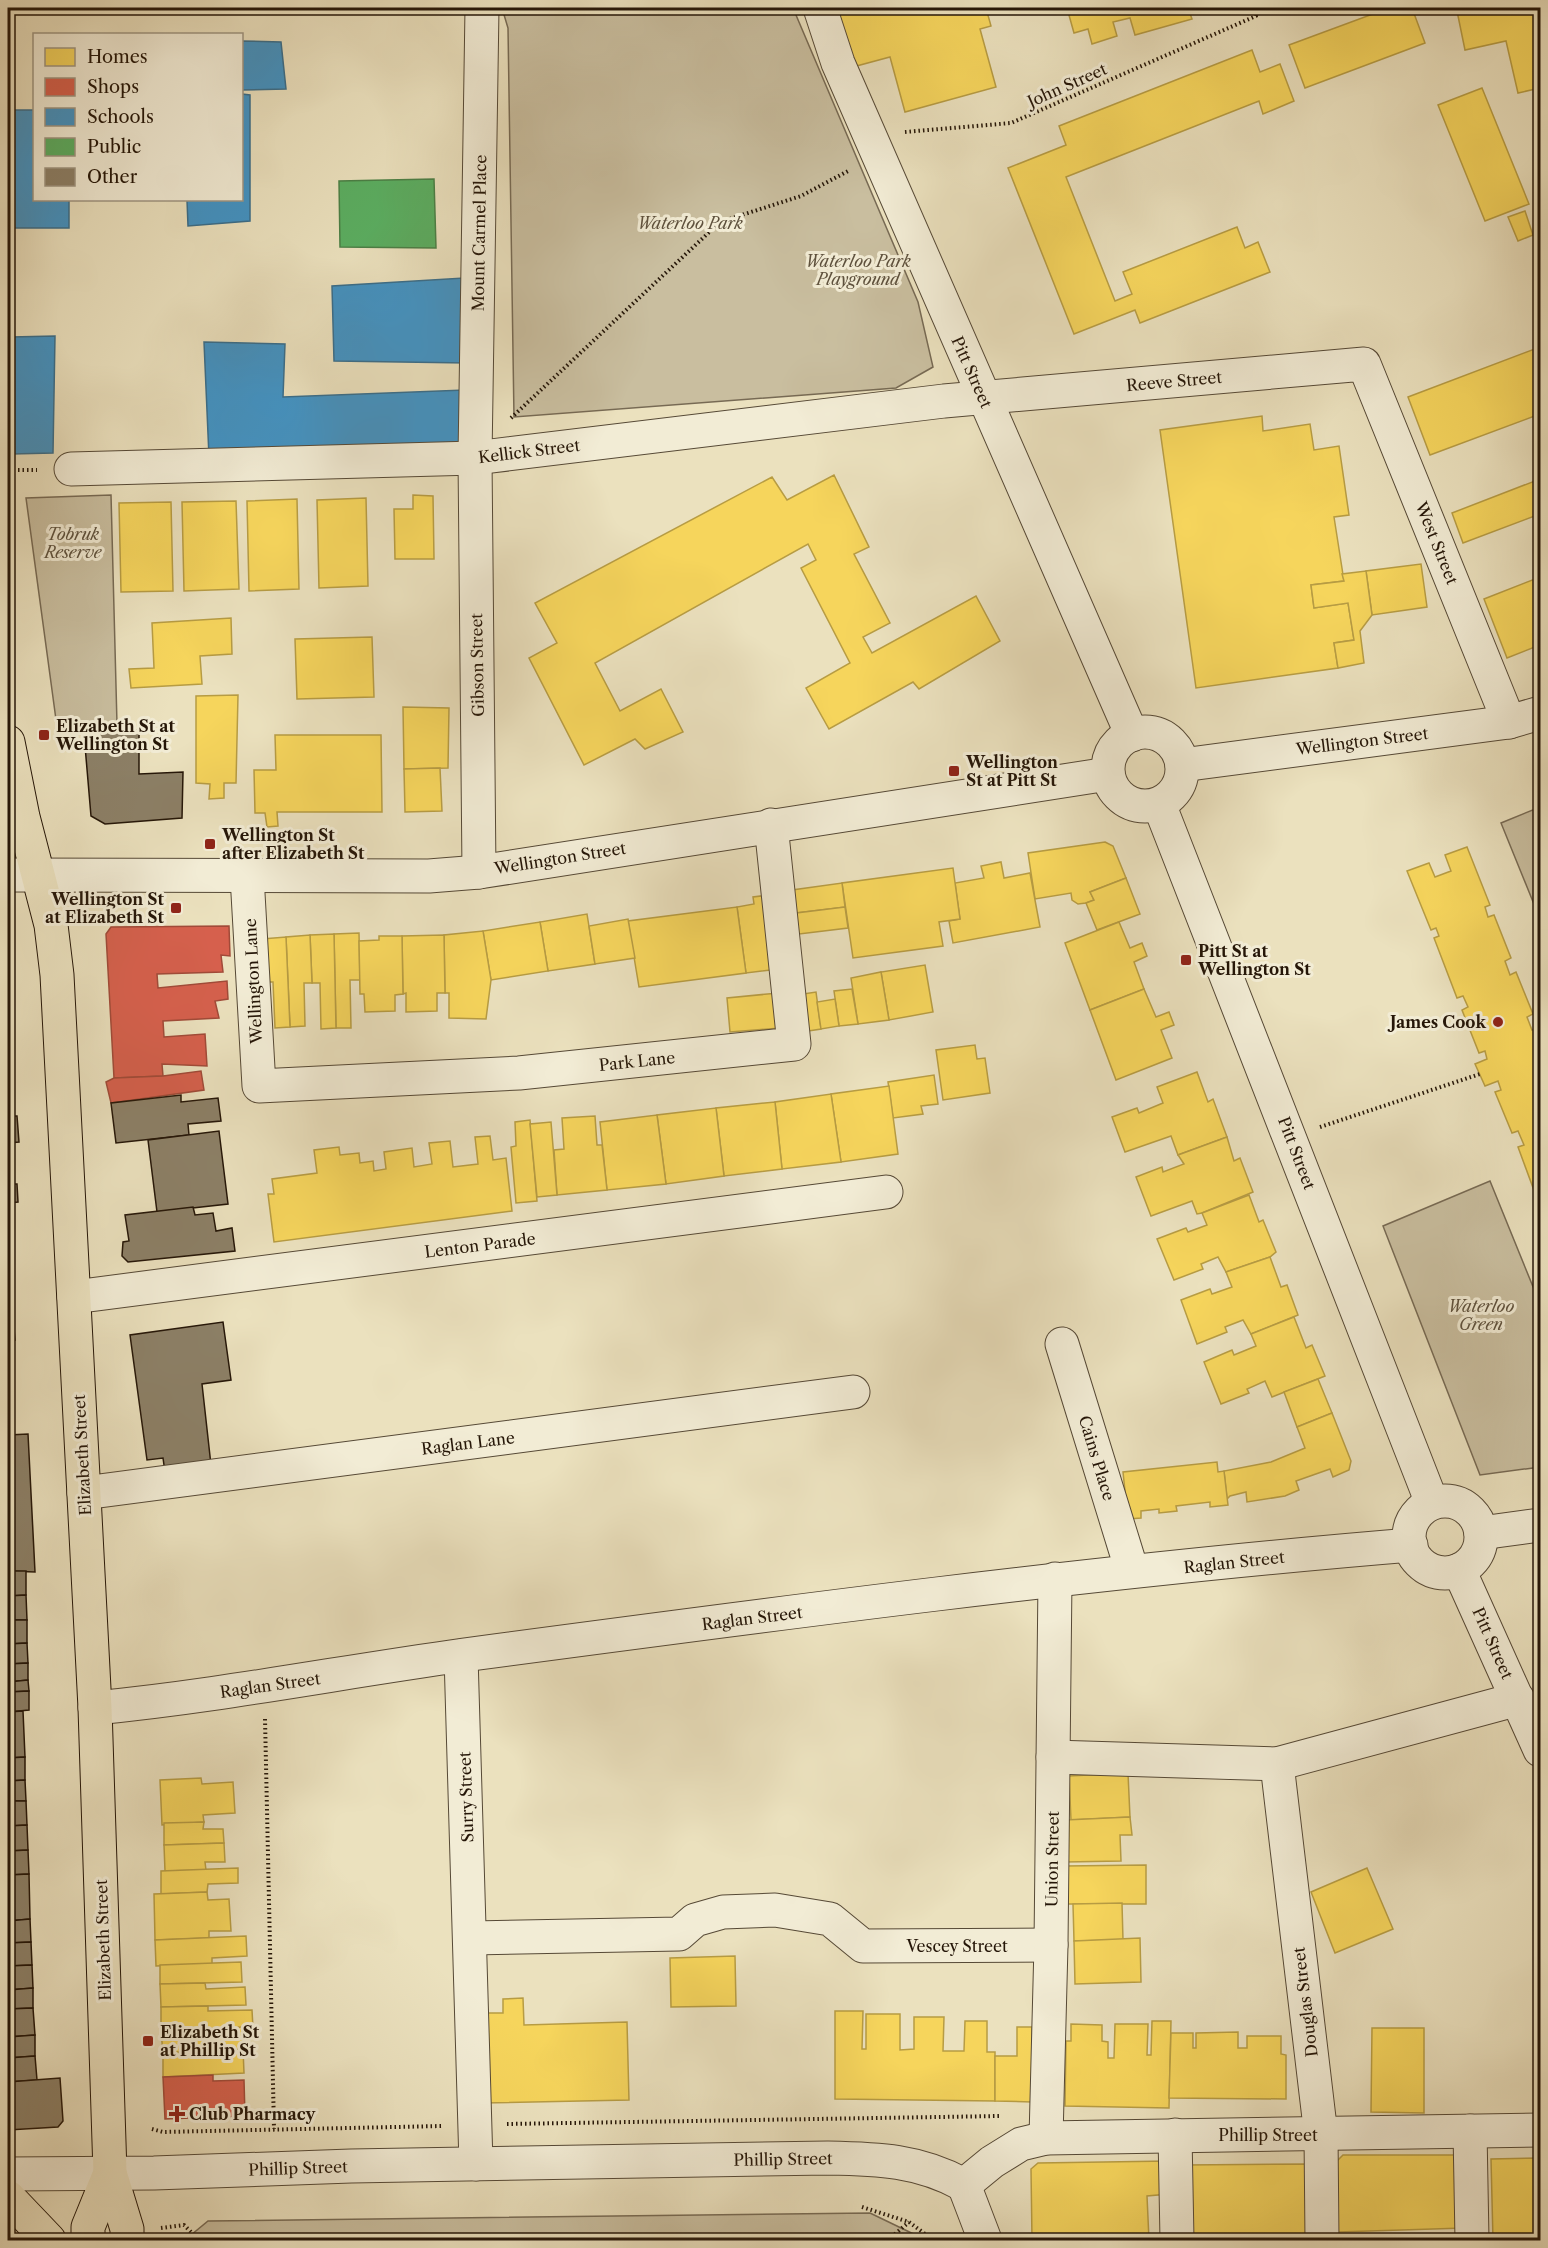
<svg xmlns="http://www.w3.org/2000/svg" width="1548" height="2248" font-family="'Libre Caslon Text',serif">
<rect width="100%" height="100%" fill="#ebe1be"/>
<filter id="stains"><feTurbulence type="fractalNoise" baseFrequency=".00333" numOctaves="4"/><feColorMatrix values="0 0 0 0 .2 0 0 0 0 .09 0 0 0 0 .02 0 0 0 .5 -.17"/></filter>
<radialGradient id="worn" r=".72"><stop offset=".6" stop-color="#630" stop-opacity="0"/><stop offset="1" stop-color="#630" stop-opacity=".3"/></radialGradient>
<g fill="#c9be9f" stroke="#776a54" stroke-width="1.5">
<polygon points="502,8 793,8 918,302 933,367 896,388 514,417 508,28"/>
<polygon points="111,495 117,724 57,727 26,498"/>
<polygon points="1540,807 1540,919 1501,823"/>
<polygon points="1490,1181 1540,1304 1540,1467 1480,1475 1383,1226"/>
<polygon points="870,2213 926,2240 185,2240 208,2221"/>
</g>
<g fill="#f6d55c" stroke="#b79c43" stroke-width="1.5">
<polygon points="833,8 986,8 991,26 980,29 996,87 905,112 890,57 849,68"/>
<polygon points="1067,8 1188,8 1192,19 1135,35 1130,18 1113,22 1117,36 1092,44 1088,29 1074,33"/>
<polygon points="1389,8 1412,8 1425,43 1305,88 1289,45"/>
<polygon points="1472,8 1540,8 1540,88 1518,93 1506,41 1465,50 1457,11"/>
<polygon points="1252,50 1260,72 1280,64 1294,101 1263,114 1259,101 1066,177 1115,301 1132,294 1123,272 1237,227 1245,248 1258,242 1270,272 1140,323 1135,310 1074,334 1008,168 1066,145 1059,126"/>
<polygon points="1482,88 1529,204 1485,221 1438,105"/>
<polygon points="1525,211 1533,235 1518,241 1508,217"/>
<polygon points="1540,347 1540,414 1430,455 1408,397"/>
<polygon points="1262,416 1263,431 1310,424 1314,450 1339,446 1349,515 1334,517 1344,581 1311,585 1314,608 1348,603 1354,640 1334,643 1338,668 1196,688 1160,430"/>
<polygon points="834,475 869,547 854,554 890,623 863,637 872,653 976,596 1000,641 919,689 913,682 829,729 806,688 850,663 801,568 816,560 808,544 595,663 620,711 661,689 683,732 645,749 635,739 584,765 529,658 557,643 535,603 772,477 787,500"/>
<polygon points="1540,479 1540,514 1463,543 1452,513"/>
<polygon points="413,495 433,496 434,559 395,559 394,509 413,509"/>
<polygon points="366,498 368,586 319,588 317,500"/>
<polygon points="297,499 299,589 249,591 247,501"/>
<polygon points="236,501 239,589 184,591 182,502"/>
<polygon points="171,502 173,591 121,592 119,503"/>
<polygon points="1421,564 1427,607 1372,615 1366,571"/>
<polygon points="1366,571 1372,615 1360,631 1364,663 1338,668 1334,643 1354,640 1348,603 1314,608 1311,585 1344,581 1342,574"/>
<polygon points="1540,577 1540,645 1507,658 1484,599"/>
<polygon points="231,618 232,654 200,656 202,684 131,688 129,669 154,668 152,623"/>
<polygon points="372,637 374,697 297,699 295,639"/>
<polygon points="238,695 236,783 224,783 224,798 209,799 210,784 196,783 196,696"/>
<polygon points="403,707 449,708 448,768 404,769"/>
<polygon points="275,735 381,735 382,812 277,812 278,826 267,827 265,813 255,813 254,770 276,770"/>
<polygon points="440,768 442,811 405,812 404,769"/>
<polygon points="1105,842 1113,846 1126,878 1090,892 1094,900 1086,903 1078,904 1072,900 1071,893 1035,899 1028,853"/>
<polygon points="1467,847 1490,905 1485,907 1488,917 1494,915 1511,958 1505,961 1510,975 1516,972 1533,1014 1527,1017 1532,1030 1539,1028 1540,1033 1539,1204 1518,1147 1524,1145 1518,1131 1512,1133 1495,1092 1501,1090 1498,1081 1485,1086 1475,1064 1487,1059 1485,1051 1479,1053 1462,1010 1468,1007 1463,996 1457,998 1434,938 1439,936 1436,928 1431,930 1407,871 1429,863 1435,877 1451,871 1445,855"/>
<polygon points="1001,862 1004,878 1030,873 1040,927 953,943 949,921 960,919 955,883 984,878 981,866"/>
<polygon points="953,868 960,919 939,922 943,946 853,958 842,883"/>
<polygon points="1126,878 1140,914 1097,930 1086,903 1094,900 1090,892"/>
<polygon points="842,883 845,907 788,914 785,891"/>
<polygon points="769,895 779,969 746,973 737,907 754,904 753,897"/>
<polygon points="737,907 746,973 639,987 628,921"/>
<polygon points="845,907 848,928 791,935 788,914"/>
<polygon points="587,914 595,964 548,971 540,922"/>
<polygon points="628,919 635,958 595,964 589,926"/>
<polygon points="540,922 548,971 491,980 483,931"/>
<polygon points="1119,922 1130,948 1142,943 1147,956 1134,962 1144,989 1090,1010 1065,943"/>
<polygon points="483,931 491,980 486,1019 449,1018 449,993 445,993 444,935"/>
<polygon points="359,933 360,980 350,980 351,1028 336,1028 334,934"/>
<polygon points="334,934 336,1028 321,1029 320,983 312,983 310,935"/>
<polygon points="310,935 312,983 304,983 305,1026 290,1027 286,937"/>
<polygon points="444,935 445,993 437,993 437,1011 406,1012 406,993 403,994 402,936"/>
<polygon points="379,936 402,936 403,994 395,995 395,1011 365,1012 364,994 360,994 359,941 379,940"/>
<polygon points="286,937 290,1027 275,1028 273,982 264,982 262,939"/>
<polygon points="925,965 933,1012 889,1020 881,972"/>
<polygon points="881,972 889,1020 858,1024 851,978"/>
<polygon points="852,989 858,1024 839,1026 834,991"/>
<polygon points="1144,989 1156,1017 1169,1012 1174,1025 1161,1030 1172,1058 1116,1080 1090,1010"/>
<polygon points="816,992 821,1029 802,1032 797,995"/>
<polygon points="778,993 781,1028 730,1032 727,998"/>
<polygon points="835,999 839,1026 821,1029 817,1002"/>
<polygon points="975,1045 977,1059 985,1058 990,1093 943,1100 936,1050"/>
<polygon points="1197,1072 1208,1102 1213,1099 1227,1137 1178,1155 1171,1136 1125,1152 1112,1117 1137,1108 1139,1113 1163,1103 1157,1087"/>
<polygon points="934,1075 938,1104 921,1106 923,1114 893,1118 888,1082"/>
<polygon points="889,1086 898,1154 841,1162 831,1094"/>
<polygon points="831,1094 841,1162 782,1169 775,1102"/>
<polygon points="775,1102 782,1169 724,1176 716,1108"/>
<polygon points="716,1108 724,1176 666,1184 657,1115"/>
<polygon points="657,1115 666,1184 607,1190 600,1122"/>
<polygon points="595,1116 597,1145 602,1145 607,1190 557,1195 554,1150 564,1149 562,1118"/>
<polygon points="530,1120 537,1201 516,1203 511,1147 516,1146 515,1122"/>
<polygon points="551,1122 557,1195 537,1197 530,1124"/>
<polygon points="490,1136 493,1160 506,1158 512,1211 274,1242 268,1194 274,1194 272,1179 317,1173 314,1150 339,1147 340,1155 359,1153 360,1163 373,1161 374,1171 386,1169 384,1152 412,1148 414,1167 432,1164 429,1143 450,1141 453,1167 478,1164 475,1137"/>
<polygon points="1227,1137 1234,1161 1240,1158 1253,1192 1202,1213 1197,1214 1192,1201 1151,1216 1136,1177 1162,1167 1163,1172 1184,1164 1178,1155"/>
<polygon points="1249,1195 1259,1222 1263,1220 1276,1252 1270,1257 1226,1272 1218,1257 1201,1264 1203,1269 1174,1280 1157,1239 1186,1228 1188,1232 1207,1225 1202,1213"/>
<polygon points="1270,1257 1281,1287 1287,1285 1298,1315 1251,1334 1243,1320 1225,1327 1227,1332 1197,1344 1181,1300 1210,1289 1212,1294 1232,1287 1226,1272"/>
<polygon points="1294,1317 1306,1348 1312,1345 1325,1376 1272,1397 1265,1381 1247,1389 1249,1393 1221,1404 1204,1362 1232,1350 1234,1355 1256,1346 1251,1334"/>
<polygon points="1318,1379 1332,1413 1297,1427 1284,1392"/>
<polygon points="1332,1413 1351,1461 1349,1470 1333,1477 1330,1469 1296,1481 1299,1490 1285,1496 1247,1502 1246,1492 1230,1496 1227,1499 1224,1471 1271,1462 1305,1448 1297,1427"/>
<polygon points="1217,1462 1218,1472 1224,1471 1228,1505 1210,1507 1210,1502 1176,1506 1177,1511 1159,1513 1159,1509 1141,1511 1141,1518 1128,1519 1123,1472"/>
<polygon points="1128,1773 1130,1817 1071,1820 1069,1776"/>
<polygon points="201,1778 202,1784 233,1782 235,1813 203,1815 204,1822 162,1825 160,1780"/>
<polygon points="1130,1817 1132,1835 1120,1835 1121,1861 1065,1862 1065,1820"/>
<polygon points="204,1822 203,1829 223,1829 224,1843 164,1845 164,1823"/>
<polygon points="224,1843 225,1862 205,1862 206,1870 165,1871 164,1845"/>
<polygon points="1146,1865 1146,1904 1065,1904 1065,1866"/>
<polygon points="238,1868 238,1883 208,1884 207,1892 161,1894 161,1871"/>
<polygon points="1367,1868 1393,1929 1335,1953 1311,1892"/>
<polygon points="207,1892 208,1900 229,1899 231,1931 209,1931 209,1938 155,1940 154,1894"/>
<polygon points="1122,1903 1123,1940 1074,1941 1073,1904"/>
<polygon points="246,1936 247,1956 212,1958 212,1964 156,1966 155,1940"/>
<polygon points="1140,1938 1141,1982 1075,1984 1074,1941"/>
<polygon points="735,1956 736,2006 671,2007 670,1958"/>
<polygon points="241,1962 242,1982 160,1984 160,1965"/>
<polygon points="205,1983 206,1989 245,1987 246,2005 161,2007 160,1984"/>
<polygon points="523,1998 524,2025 627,2022 629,2100 483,2103 481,2013 503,2013 503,1999"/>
<polygon points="208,2006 208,2011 252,2010 253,2028 161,2031 161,2007"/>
<polygon points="835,2011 863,2011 862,2049 866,2049 866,2014 900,2014 900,2050 914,2049 914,2017 944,2017 943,2051 964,2051 965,2021 987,2021 987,2052 995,2052 995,2101 835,2099"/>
<polygon points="1152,2021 1171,2021 1169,2108 1065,2106 1066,2041 1071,2041 1071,2024 1102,2025 1102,2041 1108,2042 1108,2058 1114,2058 1115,2024 1148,2024 1147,2055 1151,2055"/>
<polygon points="242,2027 243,2049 163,2053 161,2031"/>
<polygon points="1017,2027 1032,2027 1032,2102 995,2101 995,2056 1017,2056"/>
<polygon points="1372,2028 1424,2028 1424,2113 1371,2112"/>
<polygon points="1238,2032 1238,2048 1247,2048 1247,2036 1281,2036 1281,2054 1286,2055 1286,2099 1169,2098 1171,2033 1193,2033 1193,2048 1196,2048 1196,2033"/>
<polygon points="243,2049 244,2073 163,2077 163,2053"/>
<polygon points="1343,2155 1463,2155 1464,2228 1338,2232 1337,2161"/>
<polygon points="1540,2158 1540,2240 1493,2240 1491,2159"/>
<polygon points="1169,2161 1169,2194 1147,2196 1149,2240 1032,2240 1031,2169 1038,2163"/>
<polygon points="1306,2164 1309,2240 1187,2240 1185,2165"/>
</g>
<g fill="#d6604d" stroke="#a14a38" stroke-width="1.5">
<polygon points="229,926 230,956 221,955 223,972 157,974 158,988 227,981 228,999 215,1001 219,1018 163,1021 164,1037 205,1034 207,1066 162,1064 163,1076 114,1078 106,934 111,927"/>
<polygon points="201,1071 204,1090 111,1103 106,1082 114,1078 163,1076"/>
<polygon points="213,2075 213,2081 244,2080 245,2116 165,2119 163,2077"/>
</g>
<g fill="#4393c3" stroke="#3a6e8b" stroke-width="1.5">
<polygon points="242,41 281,42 286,89 242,90"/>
<polygon points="242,94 250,95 250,221 188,226 187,200 242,200"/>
<polygon points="9,110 34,110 34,200 69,200 69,228 9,228"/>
<polygon points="464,278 467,363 334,361 332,286"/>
<polygon points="55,336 53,453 12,454 11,337"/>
<polygon points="204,342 285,344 283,397 465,390 468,448 209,457"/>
</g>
<polygon fill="#5aae61" stroke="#4a8046" stroke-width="1.5" points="434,179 436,248 340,247 339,181"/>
<g fill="#8c8067" stroke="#251608" stroke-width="1.5">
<polygon points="139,730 139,774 183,772 182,818 105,824 91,816 84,734"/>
<polygon points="181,1095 181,1102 218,1098 221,1121 188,1124 189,1135 116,1143 111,1103"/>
<polygon points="8,1116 17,1116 19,1142 8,1143"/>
<polygon points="219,1131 228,1204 157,1212 148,1140"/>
<polygon points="8,1184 17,1184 18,1202 8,1203"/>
<polygon points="193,1207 195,1215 213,1213 216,1231 232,1228 235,1251 128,1262 122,1256 123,1242 129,1241 125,1215"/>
<polygon points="8,1252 10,1252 11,1274 8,1274"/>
<polygon points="8,1274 11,1274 12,1298 8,1298"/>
<polygon points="8,1298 12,1298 13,1318 8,1318"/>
<polygon points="8,1318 13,1318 15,1340 8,1341"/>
<polygon points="223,1322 231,1380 202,1384 211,1465 165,1472 163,1458 147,1460 130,1335"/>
<polygon points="28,1434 35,1572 8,1571 8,1435"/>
<polygon points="8,1571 26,1571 26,1595 8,1596"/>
<polygon points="26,1595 27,1620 8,1620 8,1596"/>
<polygon points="8,1620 27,1620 27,1643 8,1644"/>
<polygon points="27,1643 28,1663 8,1664 8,1644"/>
<polygon points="28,1663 28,1680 8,1682 8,1664"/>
<polygon points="28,1680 29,1691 8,1692 8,1682"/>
<polygon points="29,1691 29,1710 8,1712 8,1692"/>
<polygon points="23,1711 25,1757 8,1758 8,1712"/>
<polygon points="25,1757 25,1780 8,1781 8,1758"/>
<polygon points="25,1780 26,1801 8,1801 8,1781"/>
<polygon points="8,1801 26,1801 27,1825 8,1826"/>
<polygon points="27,1825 28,1850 8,1851 8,1826"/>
<polygon points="28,1850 29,1874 8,1875 8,1851"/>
<polygon points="29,1874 30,1919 8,1921 8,1875"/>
<polygon points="30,1919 31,1942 8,1943 8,1921"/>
<polygon points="31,1942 32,1965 8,1966 8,1943"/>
<polygon points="32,1965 33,1988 8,1990 8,1966"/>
<polygon points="33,1988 33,2008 8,2009 8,1990"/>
<polygon points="33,2008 35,2035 8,2037 8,2009"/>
<polygon points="35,2035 35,2056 8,2058 8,2037"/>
<polygon points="35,2056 37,2080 8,2082 8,2058"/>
<polygon points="60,2078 63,2121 58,2127 8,2130 8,2082"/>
</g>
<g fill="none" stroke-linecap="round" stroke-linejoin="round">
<g stroke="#564936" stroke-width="35">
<g id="minor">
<polyline points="820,8 838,63 1132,735"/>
<polyline points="71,469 475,458 944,401 1364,364 1509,722"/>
<circle cx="1145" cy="769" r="37"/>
<polyline points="1182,765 1509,722 1540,713"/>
<polyline points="1159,804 1432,1503"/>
<polyline points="479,872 475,458 482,8"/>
<polyline points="8,875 429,876 479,872 1108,774"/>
<polyline points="247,876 259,1086 519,1073 794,1044 771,825"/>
<polyline points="74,1297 886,1192"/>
<polyline points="1062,1344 1132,1571"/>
<polyline points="84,1493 853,1392"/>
<circle cx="1445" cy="1537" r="36"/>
<polyline points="1481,1533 1540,1525"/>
<polyline points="1459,1570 1540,1750"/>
<polyline points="461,1656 476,2164"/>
<path d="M 95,1708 C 219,1696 341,1672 464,1655 C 779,1613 1094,1571 1411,1545"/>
<polyline points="1053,1757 1277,1764 1518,1699"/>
<polyline points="1277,1764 1321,2135 1322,2240"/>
<polyline points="471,1938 679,1934 695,1920 723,1912 775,1910 830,1919 863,1946 1051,1945"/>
<polyline points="1470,2131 1472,2240"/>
<polyline points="1175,2135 1177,2240"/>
<polyline points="1046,2138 1051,1945 1055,1579"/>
<path d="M 8,2174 L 154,2173 L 351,2166 L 828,2158 C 878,2159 919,2160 964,2185"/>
<polyline points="964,2185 992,2162 1021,2144 1046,2138 1540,2130"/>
<polyline points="964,2185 985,2240"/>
</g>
</g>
<g stroke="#251608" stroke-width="35">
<g id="major">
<polyline points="8,742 23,817 51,925 57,975 95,1708 110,2173 127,2229 127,2240"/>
<polyline points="8,2197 49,2240"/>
<polyline points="88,2240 88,2227 110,2173"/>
</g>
</g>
<g stroke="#251608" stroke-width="4" stroke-dasharray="1.5 3" stroke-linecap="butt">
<polyline points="905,132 1011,123 1256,16 1258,8"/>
<polyline points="511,418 720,222 801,196 850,170"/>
<polyline points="9,470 37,470"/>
<polyline points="1320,1127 1480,1074"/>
<polyline points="265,1719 274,2129"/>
<polyline points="507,2124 1000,2116"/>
<polyline points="152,2129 163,2132 442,2126"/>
<polyline points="862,2207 909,2222 933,2240"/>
<polyline points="161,2228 184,2225 199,2240"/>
<polyline points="888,2240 909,2222"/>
</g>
<use href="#minor" stroke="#f2ecd5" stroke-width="33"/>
<use href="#major" stroke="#ebe1be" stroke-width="33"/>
</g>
<g fill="#8f2418" stroke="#f2ecd5" stroke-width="2">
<rect x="38" y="729" width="12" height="12" rx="3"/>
<rect x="948" y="765" width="12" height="12" rx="3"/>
<rect x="204" y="838" width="12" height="12" rx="3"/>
<rect x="170" y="902" width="12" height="12" rx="3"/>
<rect x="1180" y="954" width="12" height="12" rx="3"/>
<circle cx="1498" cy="1022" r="6"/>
<rect x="142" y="2035" width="12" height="12" rx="3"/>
<path d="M174 2105h6v6h6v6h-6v6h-6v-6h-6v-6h6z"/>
</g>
<g text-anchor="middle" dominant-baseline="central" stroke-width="6" stroke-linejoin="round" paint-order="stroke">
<g font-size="16" fill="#251608" stroke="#f2ecd5">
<text transform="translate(1067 85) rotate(-24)">John Street</text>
<text transform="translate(479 233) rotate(-89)">Mount Carmel Place</text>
<text transform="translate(972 372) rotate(66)">Pitt Street</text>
<text transform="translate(1174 381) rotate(-5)">Reeve Street</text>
<text transform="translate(529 451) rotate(-7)">Kellick Street</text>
<text transform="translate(1437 543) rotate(68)">West Street</text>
<text transform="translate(477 665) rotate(-91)">Gibson Street</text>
<text transform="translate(1362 741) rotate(-7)">Wellington Street</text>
<text transform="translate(560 858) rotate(-9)">Wellington Street</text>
<text transform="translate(253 981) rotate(-93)">Wellington Lane</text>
<text transform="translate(637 1061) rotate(-6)">Park Lane</text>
<text transform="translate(1297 1153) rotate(69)">Pitt Street</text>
<text transform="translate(480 1245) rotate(-7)">Lenton Parade</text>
<text transform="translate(468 1443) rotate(-7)">Raglan Lane</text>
<text transform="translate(82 1455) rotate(-93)">Elizabeth Street</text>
<text transform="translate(1097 1458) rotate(73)">Cains Place</text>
<text transform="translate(1234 1562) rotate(-6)">Raglan Street</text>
<text transform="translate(752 1618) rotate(-7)">Raglan Street</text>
<text transform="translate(1493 1643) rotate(66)">Pitt Street</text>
<text transform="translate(270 1685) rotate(-8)">Raglan Street</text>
<text transform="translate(466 1797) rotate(-92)">Surry Street</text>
<text transform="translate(1052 1859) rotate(-89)">Union Street</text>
<text transform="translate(103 1940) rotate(-92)">Elizabeth Street</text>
<text x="957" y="1946">Vescey Street</text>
<text transform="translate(1305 2002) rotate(-97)">Douglas Street</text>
<text x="1268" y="2135">Phillip Street</text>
<text transform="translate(783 2159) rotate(-1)">Phillip Street</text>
<text transform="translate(298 2168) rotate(-2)">Phillip Street</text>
</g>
<g font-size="16" font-style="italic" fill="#5e513d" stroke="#f2ecd5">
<text x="690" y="223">Waterloo Park</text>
<text x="858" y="261">Waterloo Park<tspan x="858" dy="18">Playground</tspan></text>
<text x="73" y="534">Tobruk<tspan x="73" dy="18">Reserve</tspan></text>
<text x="1481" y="1306">Waterloo<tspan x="1481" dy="18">Green</tspan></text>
</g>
<g font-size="16" font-weight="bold" fill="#251608" stroke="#f2ecd5" text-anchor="start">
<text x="56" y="726">Elizabeth St at<tspan x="56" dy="18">Wellington St</tspan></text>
<text x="966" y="762">Wellington<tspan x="966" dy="18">St at Pitt St</tspan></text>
<text x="222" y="835">Wellington St<tspan x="222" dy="18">after Elizabeth St</tspan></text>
<text x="164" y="899" text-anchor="end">Wellington St<tspan x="164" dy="18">at Elizabeth St</tspan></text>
<text x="1198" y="951">Pitt St at<tspan x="1198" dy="18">Wellington St</tspan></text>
<text x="1486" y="1022" text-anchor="end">James Cook</text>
<text x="160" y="2032">Elizabeth St<tspan x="160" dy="18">at Phillip St</tspan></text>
<text x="189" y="2114">Club Pharmacy</text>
</g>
</g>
<rect width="1548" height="2248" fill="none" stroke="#ebe1be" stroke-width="30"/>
<rect x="9" y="9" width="1530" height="2230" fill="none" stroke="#251608" stroke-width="3"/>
<rect x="15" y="15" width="1518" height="2218" fill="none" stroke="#251608" stroke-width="1.5"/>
<rect x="33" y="33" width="210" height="168" fill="#f2ecd5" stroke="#a09683" stroke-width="1.5"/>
<rect x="45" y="48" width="30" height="18" fill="#f6d55c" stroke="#a09683" stroke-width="1.5"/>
<text x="87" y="63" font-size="18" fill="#251608">Homes</text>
<rect x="45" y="78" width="30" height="18" fill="#d6604d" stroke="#a09683" stroke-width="1.5"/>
<text x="87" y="93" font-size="18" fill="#251608">Shops</text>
<rect x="45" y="108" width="30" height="18" fill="#4393c3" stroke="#a09683" stroke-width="1.5"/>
<text x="87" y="123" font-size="18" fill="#251608">Schools</text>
<rect x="45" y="138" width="30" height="18" fill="#5aae61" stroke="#a09683" stroke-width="1.5"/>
<text x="87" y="153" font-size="18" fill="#251608">Public</text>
<rect x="45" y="168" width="30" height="18" fill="#8c8067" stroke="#a09683" stroke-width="1.5"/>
<text x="87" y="183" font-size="18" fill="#251608">Other</text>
<rect width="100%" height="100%" filter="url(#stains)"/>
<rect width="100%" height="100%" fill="url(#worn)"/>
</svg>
